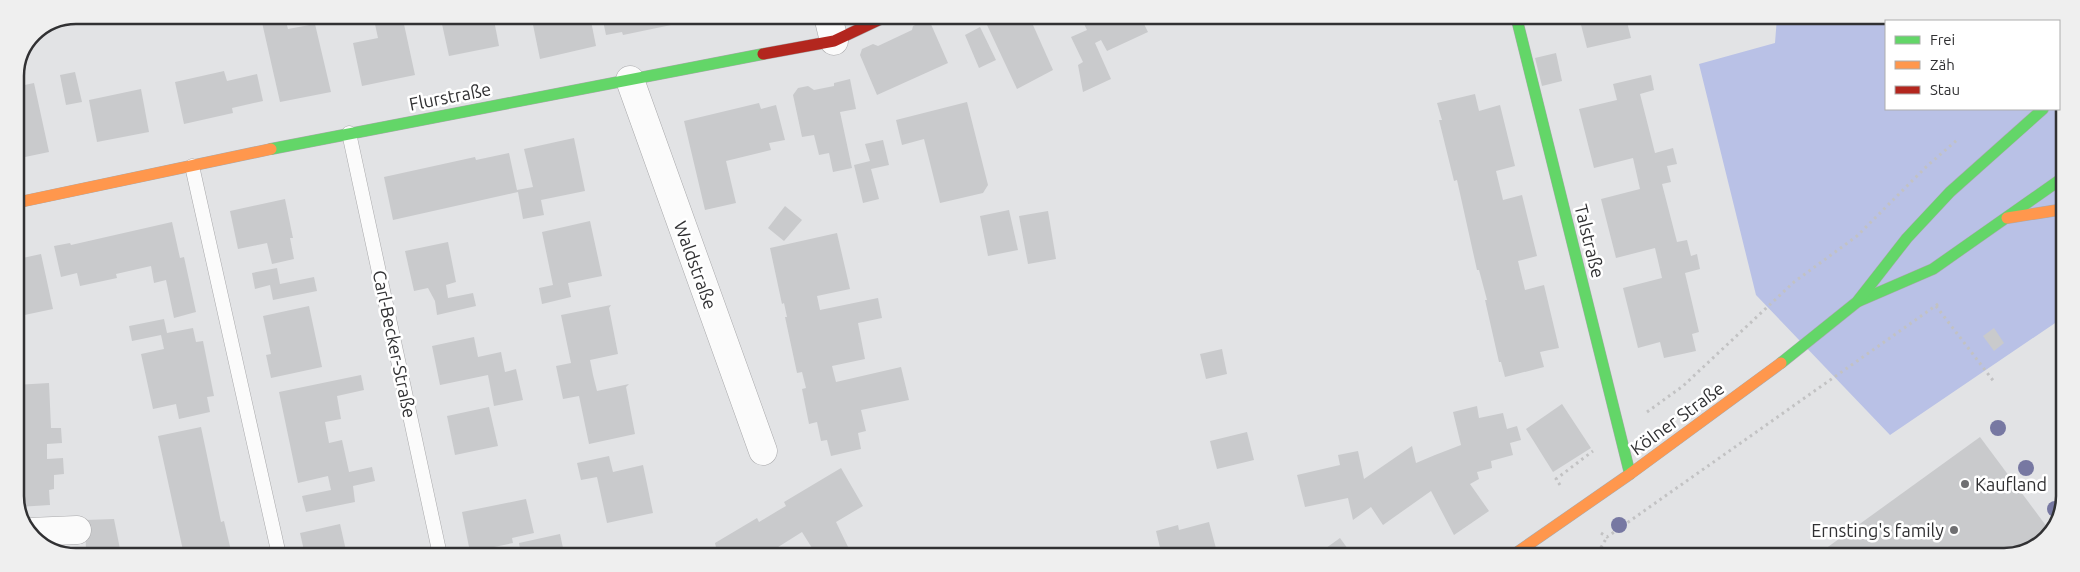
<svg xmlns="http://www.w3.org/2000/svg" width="2080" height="572" font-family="Ubuntu,sans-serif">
<rect width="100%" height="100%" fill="#e2e3e5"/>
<polygon fill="#b9c1e6" points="1777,17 2019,17 2026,21 1886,21 1886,109 2059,109 2059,57 2065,72 2064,317 1890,435 1756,295 1699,64 1775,43"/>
<g fill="#c9cacc">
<polygon points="271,15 284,15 288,29 315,24 331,92 280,102 261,18"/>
<polygon points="373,15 402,15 415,75 362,86 353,43 378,38"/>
<polygon points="440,15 493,15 499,46 449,56"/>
<polygon points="531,15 590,16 596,46 540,59"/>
<polygon points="602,16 674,16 676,24 623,35 622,32 606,35"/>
<polygon points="1006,16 1029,16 1053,70 1017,89 987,25"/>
<polygon points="1080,16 1140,16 1148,32 1107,51 1101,40 1095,43 1111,79 1083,92 1078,65 1083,62 1071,37 1087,30"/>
<polygon points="1579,17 1646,17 1627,22 1631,38 1587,48"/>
<polygon points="923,21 930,22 948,63 877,95 860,55 862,49 873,44 878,46 912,30 913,26"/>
<polygon points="980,27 996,60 979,68 965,35"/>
<polygon points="1556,53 1562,81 1542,86 1535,58"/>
<polygon points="224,71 227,81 257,74 263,101 232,108 233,113 184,124 175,82"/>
<polygon points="75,72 82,102 66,105 60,75"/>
<polygon points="1651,75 1654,90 1640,94 1655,153 1673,148 1677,164 1667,166 1671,182 1662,184 1677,242 1687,240 1691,256 1697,254 1700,269 1685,273 1699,332 1692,334 1696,351 1664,358 1660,342 1638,348 1623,288 1662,278 1655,248 1616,258 1601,199 1640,189 1633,158 1594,168 1579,109 1617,100 1613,84"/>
<polygon points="850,79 856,109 840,112 852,168 833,172 829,153 819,155 814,135 802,137 793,95 798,88 808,86 814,90 834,86 834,83"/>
<polygon points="34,83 49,152 25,157 23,147 15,149 15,87"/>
<polygon points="141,89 149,132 97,142 89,100"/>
<polygon points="1475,94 1479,111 1500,105 1515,166 1496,171 1503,200 1522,195 1537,256 1518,261 1525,290 1544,285 1559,348 1540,352 1544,367 1505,377 1501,362 1499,362 1485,300 1487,300 1479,270 1477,270 1457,180 1454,181 1439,120 1442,120 1437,103"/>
<polygon points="967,102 988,185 983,193 940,203 924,139 902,145 896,120"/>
<polygon points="759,103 761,109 776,105 785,140 769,143 771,150 726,161 736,203 705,210 684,121"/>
<polygon points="574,138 585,191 541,200 544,215 523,219 518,192 393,220 384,177 475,157 476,160 509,153 517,190 533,187 524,149"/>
<polygon points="883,140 889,165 871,169 879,199 863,203 854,165 870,161 865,144"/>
<polygon points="285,199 293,238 290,238 294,259 272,264 267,243 238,249 230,211"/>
<polygon points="785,206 802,220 784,241 768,228"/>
<polygon points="1009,210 1018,250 988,256 980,216"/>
<polygon points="1048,211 1056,259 1028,264 1019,216"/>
<polygon points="590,221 602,276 568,283 571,297 542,304 539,288 553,285 542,232"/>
<polygon points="172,222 180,258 184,257 196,312 174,318 166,280 154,283 151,266 116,274 117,278 80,286 77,273 61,277 54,246 70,243 71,245"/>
<polygon points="837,233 850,289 817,296 820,310 878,298 882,318 858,323 865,359 832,366 836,382 901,367 909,400 861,410 866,431 858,433 861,449 831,456 827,440 821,441 817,422 809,424 802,389 806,388 802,372 797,373 785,317 787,317 784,303 782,304 770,248"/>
<polygon points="448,242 456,282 446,285 448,298 473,293 476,306 437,315 435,301 428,288 414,291 405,251"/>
<polygon points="41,254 53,309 15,317 15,256 18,255 18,259"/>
<polygon points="277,268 280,284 314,277 317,291 273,300 270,285 255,289 252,273"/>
<polygon points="611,305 609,308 618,354 590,360 593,375 597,391 629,384 626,387 635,434 589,444 579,396 563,399 556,366 571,363 561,315"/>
<polygon points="309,306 322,367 271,378 266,355 271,354 263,316"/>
<polygon points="164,319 167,333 193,328 196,342 203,341 214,396 207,397 210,412 179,419 176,404 153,409 141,354 164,349 161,335 132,341 129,326"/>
<polygon points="1994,328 2004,343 1994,351 1983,336"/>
<polygon points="474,337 478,357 501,352 505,372 516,369 523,400 494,406 488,375 440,385 432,346"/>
<polygon points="1222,349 1227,374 1206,379 1200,354"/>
<polygon points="361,375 364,390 337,396 341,419 325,422 329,443 342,440 349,472 372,467 375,481 353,486 355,502 306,512 302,496 331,490 328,476 298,483 279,392"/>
<polygon points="49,383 51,428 61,428 62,443 47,444 47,459 63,458 64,474 54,475 54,489 49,490 50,505 18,507 15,500 15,461 18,461 15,438 15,385"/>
<polygon points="1562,404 1591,448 1553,472 1526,429"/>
<polygon points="1477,406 1479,418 1503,413 1507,429 1517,426 1521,440 1510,443 1513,455 1491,461 1492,468 1477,472 1479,479 1470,484 1489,511 1454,535 1431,491 1383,525 1371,507 1353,520 1348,498 1305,507 1297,475 1340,465 1338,455 1358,451 1364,479 1412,446 1416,463 1435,455 1461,445 1453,412"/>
<polygon points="489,407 498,446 455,455 447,416"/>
<polygon points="201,427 221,522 224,521 232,555 184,555 158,436"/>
<polygon points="1247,432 1254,460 1217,469 1210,441"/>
<polygon points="1980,437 2050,531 2041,544 2004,557 1814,557"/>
<polygon points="609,456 613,472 643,465 653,513 607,523 597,477 581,480 577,463"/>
<polygon points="841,468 863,506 836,522 850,551 838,556 817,556 802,532 775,549 779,556 718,556 715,543 757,518 759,522 779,510 786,506 784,502"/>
<polygon points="526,499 534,533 512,538 513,543 470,552 462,512"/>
<polygon points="114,519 120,549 105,549 105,555 61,555 48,547 60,547 60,552 86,551 85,520"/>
<polygon points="1209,522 1218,556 1162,556 1156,531 1178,525 1179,530"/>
<polygon points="340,524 347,555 305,555 300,533"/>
<polygon points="560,534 563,548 551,551 552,555 521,555 519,543"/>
<polygon points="1340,538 1353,556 1315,556"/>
<polygon points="631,547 632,556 598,556 597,555"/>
<polygon points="685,551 686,556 669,556 669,555"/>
</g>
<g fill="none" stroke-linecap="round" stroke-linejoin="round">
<g stroke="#a9a9ab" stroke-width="15">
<g id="lane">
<polyline points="349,133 440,555"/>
<polyline points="192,166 279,555"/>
</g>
</g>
<g stroke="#a9a9ab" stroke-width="29">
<g id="street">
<polyline points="828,16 834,41"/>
<polyline points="630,80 763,451"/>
<polyline points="29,532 77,530"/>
</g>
</g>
<g stroke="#a9a9ab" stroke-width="12">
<g id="fast">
<polyline points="1516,16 1630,474"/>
<polyline points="2059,96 2065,91"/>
<polyline points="271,149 763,54"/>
<polyline points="1859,301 1933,269 2064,177"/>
<polyline points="1781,363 1857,302 1907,238 1950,192 2043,109"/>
</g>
</g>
<g stroke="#a9a9ab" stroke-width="12">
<g id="slow">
<polyline points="15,203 271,149"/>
<polyline points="2007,218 2058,210 2064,207"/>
<polyline points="1512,556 1630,474 1781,363"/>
</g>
</g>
<g stroke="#a9a9ab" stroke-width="12">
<polyline id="jam" points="763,54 834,41 887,16"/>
</g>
<g stroke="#c2c2c3" stroke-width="3" stroke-dasharray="2.5 4" stroke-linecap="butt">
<polyline points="1936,306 1995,383"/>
<polyline points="1647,412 1683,386 1794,282 1857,236 1927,166 1957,140"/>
<polyline points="1560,485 1556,479 1593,451"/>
<polyline points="1601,533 1607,537 1941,302"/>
<polyline points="1592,557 1599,551 1607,537"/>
</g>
<use href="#lane" stroke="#fbfbfb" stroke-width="14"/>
<use href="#street" stroke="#fbfbfb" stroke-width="28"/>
<use href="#fast" stroke="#63d668" stroke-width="11"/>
<use href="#slow" stroke="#ff974d" stroke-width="11"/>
<use href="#jam" stroke="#b3261e" stroke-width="11"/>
</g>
<g fill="#7778a2">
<circle cx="1998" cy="428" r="8"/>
<circle cx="2026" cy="468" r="8"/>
<circle cx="2055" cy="509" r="8"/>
<circle cx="1619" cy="525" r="8"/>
</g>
<g fill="#6f6f71" stroke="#fff" stroke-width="2">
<circle cx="1965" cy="484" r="5"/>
<circle cx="1954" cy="530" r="5"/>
</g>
<g text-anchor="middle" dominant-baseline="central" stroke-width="5" stroke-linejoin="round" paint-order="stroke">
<g font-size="18" fill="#313133" stroke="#fff">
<text transform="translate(450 96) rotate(-11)">Flurstraße</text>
<text transform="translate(1590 241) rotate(76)">Talstraße</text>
<text transform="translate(696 265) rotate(70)">Waldstraße</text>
<text transform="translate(395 344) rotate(78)">Carl-Becker-Straße</text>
<text transform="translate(1677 418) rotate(-36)">Kölner Straße</text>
</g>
<g font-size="18" fill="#313133" stroke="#fff" text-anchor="start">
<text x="1975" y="484">Kaufland</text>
<text x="1944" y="530" text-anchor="end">Ernsting's family</text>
</g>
</g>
<path d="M0 0H2080V572H0ZM76 24H2004A52 52 0 0 1 2056 76V496A52 52 0 0 1 2004 548H76A52 52 0 0 1 24 496V76A52 52 0 0 1 76 24Z" fill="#efefef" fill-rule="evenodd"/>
<path fill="none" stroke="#313133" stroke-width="2.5" d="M76 24H2004A52 52 0 0 1 2056 76V496A52 52 0 0 1 2004 548H76A52 52 0 0 1 24 496V76A52 52 0 0 1 76 24Z"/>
<rect x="1885" y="20" width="175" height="90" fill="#ffffff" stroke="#adadad"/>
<rect x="1895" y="36" width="25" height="8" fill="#63d668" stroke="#adadad"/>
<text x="1930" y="45" font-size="15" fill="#313133">Frei</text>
<rect x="1895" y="61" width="25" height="8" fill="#ff974d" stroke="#adadad"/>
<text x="1930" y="70" font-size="15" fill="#313133">Zäh</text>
<rect x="1895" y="86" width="25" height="8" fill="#b3261e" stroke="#adadad"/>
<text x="1930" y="95" font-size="15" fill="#313133">Stau</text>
</svg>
